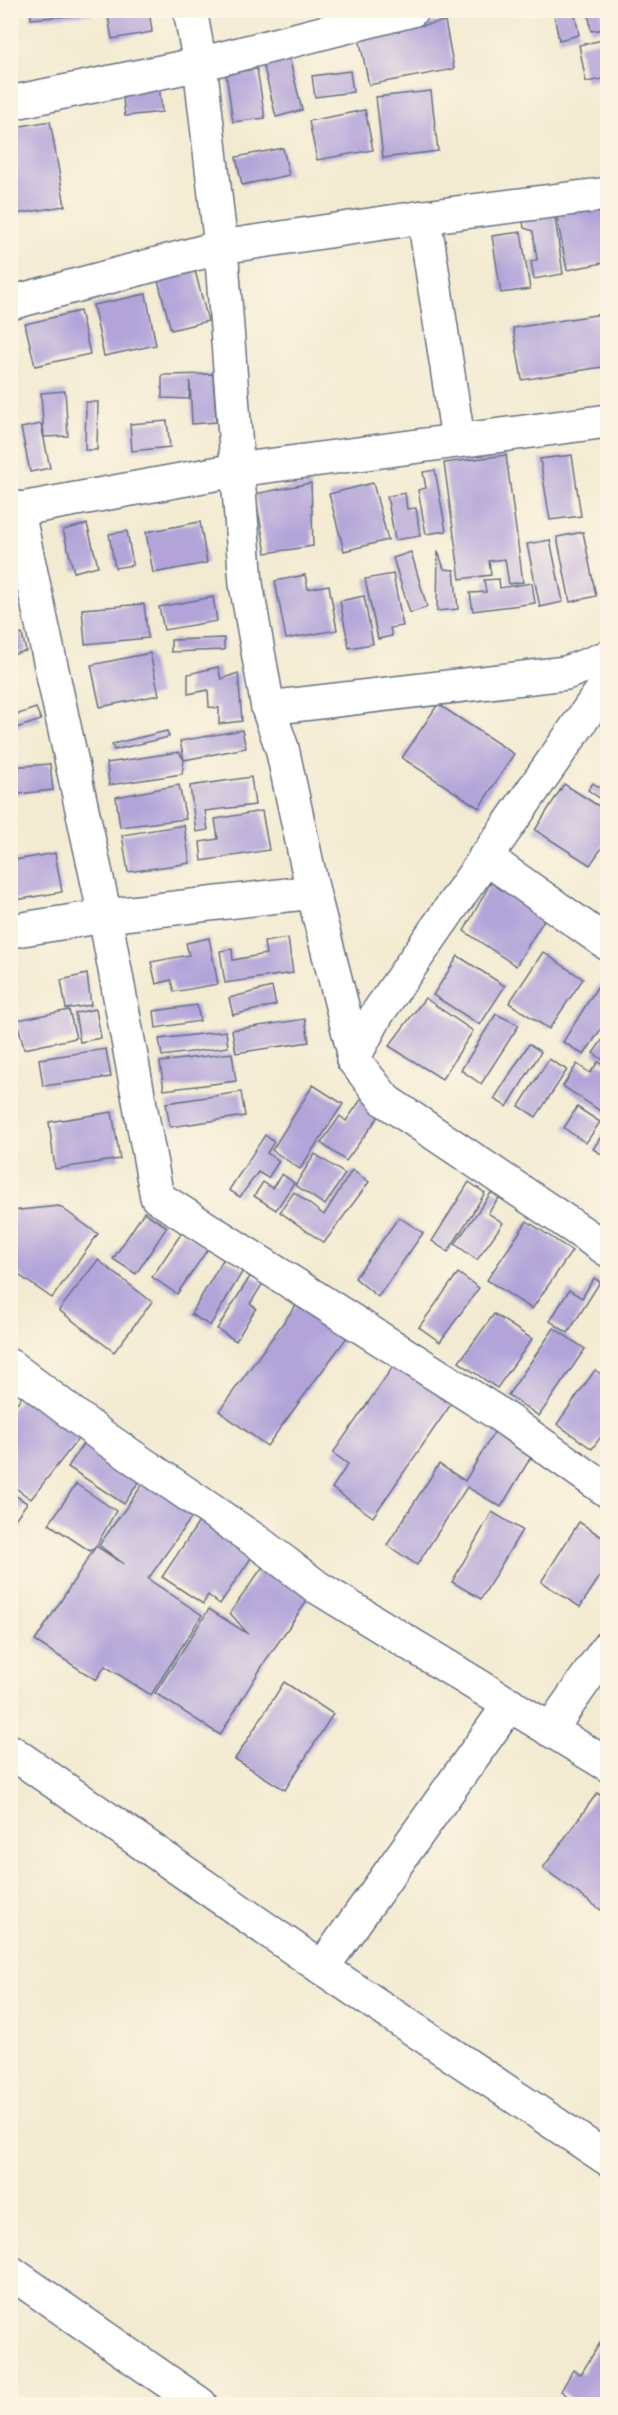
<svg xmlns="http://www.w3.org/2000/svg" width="618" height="2415" font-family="Sriracha,sans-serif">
<rect width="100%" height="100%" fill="#fcf5e5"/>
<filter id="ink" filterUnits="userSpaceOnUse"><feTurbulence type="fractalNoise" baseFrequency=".0167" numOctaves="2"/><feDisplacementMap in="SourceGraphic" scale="12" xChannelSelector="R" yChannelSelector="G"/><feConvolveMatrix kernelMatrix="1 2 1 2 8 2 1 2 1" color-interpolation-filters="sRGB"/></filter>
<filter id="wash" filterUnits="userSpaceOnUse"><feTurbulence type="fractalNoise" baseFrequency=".008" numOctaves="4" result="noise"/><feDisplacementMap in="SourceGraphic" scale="24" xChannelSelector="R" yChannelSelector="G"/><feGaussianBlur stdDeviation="1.35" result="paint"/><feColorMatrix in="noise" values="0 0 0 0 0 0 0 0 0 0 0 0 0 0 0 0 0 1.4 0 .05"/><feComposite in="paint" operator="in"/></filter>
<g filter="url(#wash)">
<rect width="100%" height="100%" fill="#f3ebd1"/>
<g id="blocks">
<g fill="#b2a4d9">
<polygon points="31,10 92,10 93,14 31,19"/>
<polygon points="107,10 149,10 152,32 112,39"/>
<polygon points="553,10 574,10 579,35 559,40"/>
<polygon points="588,10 601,10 604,29 591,31"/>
<polygon points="445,21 454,69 369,85 359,37"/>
<polygon points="608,39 608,78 586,82 579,45"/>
<polygon points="287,49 302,110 276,117 261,55"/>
<polygon points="157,67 162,112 125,116 120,72"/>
<polygon points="257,69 265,118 233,122 226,73"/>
<polygon points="350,71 353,92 315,97 312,76"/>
<polygon points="431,91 438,151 383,158 376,97"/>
<polygon points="365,110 373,150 317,160 309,121"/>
<polygon points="50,121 65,206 10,215 10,128"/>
<polygon points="283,148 289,175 242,185 236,157"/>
<polygon points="608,202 608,262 567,270 556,213"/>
<polygon points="554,210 563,274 534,279 531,261 537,260 533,231 524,228 522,214"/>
<polygon points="521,232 530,289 501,293 492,236"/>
<polygon points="192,259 208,321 171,330 155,269"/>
<polygon points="146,294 156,345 104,356 93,305"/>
<polygon points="80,311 90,354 35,366 25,324"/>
<polygon points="608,313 608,366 522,380 513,328"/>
<polygon points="213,374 216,422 192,424 190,381 189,399 162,398 162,375"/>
<polygon points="65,391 68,436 44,437 41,393"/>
<polygon points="86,402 98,402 97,450 85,450"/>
<polygon points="167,421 170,447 132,451 130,424"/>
<polygon points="41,424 50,468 30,472 21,428"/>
<polygon points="506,455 523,582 509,584 505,559 489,561 491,575 460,579 444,463"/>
<polygon points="572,455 581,516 550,520 540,459"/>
<polygon points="435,470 446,531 426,534 418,490 426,488 423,472"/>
<polygon points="311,483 313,546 266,553 255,494"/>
<polygon points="373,483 388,540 344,551 329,494"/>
<polygon points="405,493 407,509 416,508 420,536 395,540 387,496"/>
<polygon points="200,522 207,563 153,573 146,532"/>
<polygon points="87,524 98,566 74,572 63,530"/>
<polygon points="127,531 133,565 115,568 109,534"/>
<polygon points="583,532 596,596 570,602 557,537"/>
<polygon points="550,540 563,602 540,607 527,544"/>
<polygon points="438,551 444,569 454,570 458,609 437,611"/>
<polygon points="411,552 427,607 410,613 393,558"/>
<polygon points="10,571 18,600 10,602"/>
<polygon points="393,574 403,626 390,628 392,636 378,639 365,579"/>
<polygon points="305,575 308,589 329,585 337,630 286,639 275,581"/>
<polygon points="499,579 500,588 532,583 535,603 473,611 470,593 486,592 484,580"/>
<polygon points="364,596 373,644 349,648 340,601"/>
<polygon points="213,597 217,621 164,630 159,607"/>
<polygon points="144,604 148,638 85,644 82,609"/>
<polygon points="22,634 26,651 10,655 10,636"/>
<polygon points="224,638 224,650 171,652 171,640"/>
<polygon points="150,653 159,695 100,707 91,665"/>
<polygon points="218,667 221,679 238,673 242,721 219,724 219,708 209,707 208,690 188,694 188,674"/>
<polygon points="438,704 514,754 479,808 402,758"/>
<polygon points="36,708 41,720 10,730 10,717"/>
<polygon points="242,730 246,748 184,760 180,741"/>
<polygon points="167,731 169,737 114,750 112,744"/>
<polygon points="179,752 184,760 182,774 109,785 107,763"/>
<polygon points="50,764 53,790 10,795 10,767"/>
<polygon points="251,777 255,805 205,811 208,830 196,832 190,786"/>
<polygon points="593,783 608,793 608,804 588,790"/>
<polygon points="564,784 608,812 608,839 590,865 535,830"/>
<polygon points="179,785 186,819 120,827 116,797"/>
<polygon points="262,811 269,850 202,861 200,842 218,839 215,819"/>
<polygon points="184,825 190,863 128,872 122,835"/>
<polygon points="55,853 62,892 10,901 10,861"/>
<polygon points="491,882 545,918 516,966 464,931"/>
<polygon points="209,938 218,984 174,992 171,980 156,984 151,962 189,955 186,943"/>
<polygon points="288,938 293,973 225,983 220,951 232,949 233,960 266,954 264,942"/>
<polygon points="543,952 583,979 549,1029 509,1003"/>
<polygon points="458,956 505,986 480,1025 433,995"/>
<polygon points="87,974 91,1005 66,1009 61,980"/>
<polygon points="599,984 608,989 608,1018 584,1055 563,1042"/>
<polygon points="272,987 276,1005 233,1015 229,998"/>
<polygon points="10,997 17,1020 10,1021"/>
<polygon points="425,998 473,1031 442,1079 389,1046"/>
<polygon points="197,1005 200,1021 156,1028 154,1011"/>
<polygon points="96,1009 101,1038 80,1042 75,1013"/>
<polygon points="69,1010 76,1038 24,1049 17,1020"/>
<polygon points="496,1014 519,1025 481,1084 461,1070"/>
<polygon points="305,1019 309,1042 236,1053 232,1030"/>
<polygon points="226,1031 228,1047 162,1056 159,1039"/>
<polygon points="608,1032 608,1063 593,1053"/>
<polygon points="529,1044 541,1052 507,1107 494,1099"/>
<polygon points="106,1049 111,1077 43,1086 39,1059"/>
<polygon points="232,1053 236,1081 164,1090 160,1062"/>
<polygon points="549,1059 567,1070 536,1117 519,1106"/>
<polygon points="598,1062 608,1068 608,1116 563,1086 577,1064 590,1073"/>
<polygon points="313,1085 343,1104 300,1169 272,1150"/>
<polygon points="241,1092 245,1116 170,1127 166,1103"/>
<polygon points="362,1098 382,1112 346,1161 321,1143 340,1116 346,1121"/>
<polygon points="577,1107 600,1122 586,1143 564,1128"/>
<polygon points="112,1112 120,1159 55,1169 49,1122"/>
<polygon points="608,1126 608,1158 593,1149"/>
<polygon points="265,1135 274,1142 267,1153 279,1161 268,1178 258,1172 240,1197 229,1190"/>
<polygon points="315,1154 345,1174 325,1205 295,1185"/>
<polygon points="352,1170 369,1182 324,1243 280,1212 294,1192 324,1215"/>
<polygon points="282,1174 294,1183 276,1210 254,1196 263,1182 272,1188"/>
<polygon points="469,1182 485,1193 448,1252 432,1241"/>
<polygon points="493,1190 501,1195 488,1213 503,1223 477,1260 455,1244"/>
<polygon points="59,1206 98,1234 52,1298 10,1269 10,1211"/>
<polygon points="144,1212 167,1227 136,1274 113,1259"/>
<polygon points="399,1217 423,1233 378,1297 355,1278"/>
<polygon points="527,1221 572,1251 532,1309 487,1280"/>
<polygon points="183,1231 208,1249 177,1294 152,1277"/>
<polygon points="224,1258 244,1269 210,1326 191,1314"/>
<polygon points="98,1260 152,1302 114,1352 59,1310"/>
<polygon points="458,1273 479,1288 440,1342 419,1327"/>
<polygon points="251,1275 263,1283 250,1304 256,1308 236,1341 217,1329"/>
<polygon points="594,1278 600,1282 568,1333 550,1321 569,1290 582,1298"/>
<polygon points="299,1301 348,1336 267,1446 219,1411"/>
<polygon points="494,1314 532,1339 497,1388 459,1362"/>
<polygon points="554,1328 585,1349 539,1416 508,1395"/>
<polygon points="399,1358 456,1397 373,1517 332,1488 348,1464 333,1453"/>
<polygon points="595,1370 608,1379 608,1427 592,1449 557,1424"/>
<polygon points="31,1386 86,1429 31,1499 10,1484 10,1411"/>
<polygon points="496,1429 534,1452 501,1507 467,1487 417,1565 387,1545 439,1464 465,1481"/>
<polygon points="90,1433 147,1470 124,1504 68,1467"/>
<polygon points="151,1473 199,1507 148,1579 202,1615 151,1695 105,1666 96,1680 35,1641 96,1546 124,1564 99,1545"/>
<polygon points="76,1484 116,1511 96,1546 90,1551 49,1524"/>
<polygon points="10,1492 27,1503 10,1526"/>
<polygon points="211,1504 264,1539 220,1604 208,1595 203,1604 162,1577"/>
<polygon points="492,1512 522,1530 481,1599 452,1582"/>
<polygon points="579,1522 608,1541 608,1564 580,1607 541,1582"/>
<polygon points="271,1555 317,1587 266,1660 220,1735 155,1693 209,1609 248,1634 230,1613"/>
<polygon points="284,1682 333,1714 285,1790 235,1759"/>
<polygon points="597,1793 608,1800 608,1901 601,1910 543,1868"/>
<polygon points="608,2330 608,2404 565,2404 570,2398 561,2391 573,2370 581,2374"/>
</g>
</g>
</g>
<g filter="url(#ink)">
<use href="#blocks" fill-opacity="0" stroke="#677186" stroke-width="1.5"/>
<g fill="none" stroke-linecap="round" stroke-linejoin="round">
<g stroke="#677186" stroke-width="36">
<g id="minor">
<polyline points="190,10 200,64 221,247 246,584 268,708 282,748 313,892 354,1053 353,1059 386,1101 608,1250"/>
<polyline points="10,103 200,64 412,10"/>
<polyline points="424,217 458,439"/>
<polyline points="10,303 221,247 424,217 608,194"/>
<polyline points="17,508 105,916 313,892"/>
<polyline points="10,511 236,470 608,421"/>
<polyline points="268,708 566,673 608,657"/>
<polyline points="485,857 608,944"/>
<polyline points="10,931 105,916 157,1197 494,1411 608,1491"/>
<polyline points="353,1059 377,1014 608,682"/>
<polyline points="10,1366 102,1436 259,1543 317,1587 608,1765"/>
<polyline points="550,1730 608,1647"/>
<polyline points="322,1968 510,1704"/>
<polyline points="10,2272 200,2404"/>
</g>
</g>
<g stroke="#677186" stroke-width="36">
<polyline id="major" points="10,1751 322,1968 608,2159"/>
</g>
<use href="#minor" stroke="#fff" stroke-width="33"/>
<use href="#major" stroke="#fff" stroke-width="33"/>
</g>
</g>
<rect width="618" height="2415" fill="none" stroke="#fcf5e5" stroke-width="36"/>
</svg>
